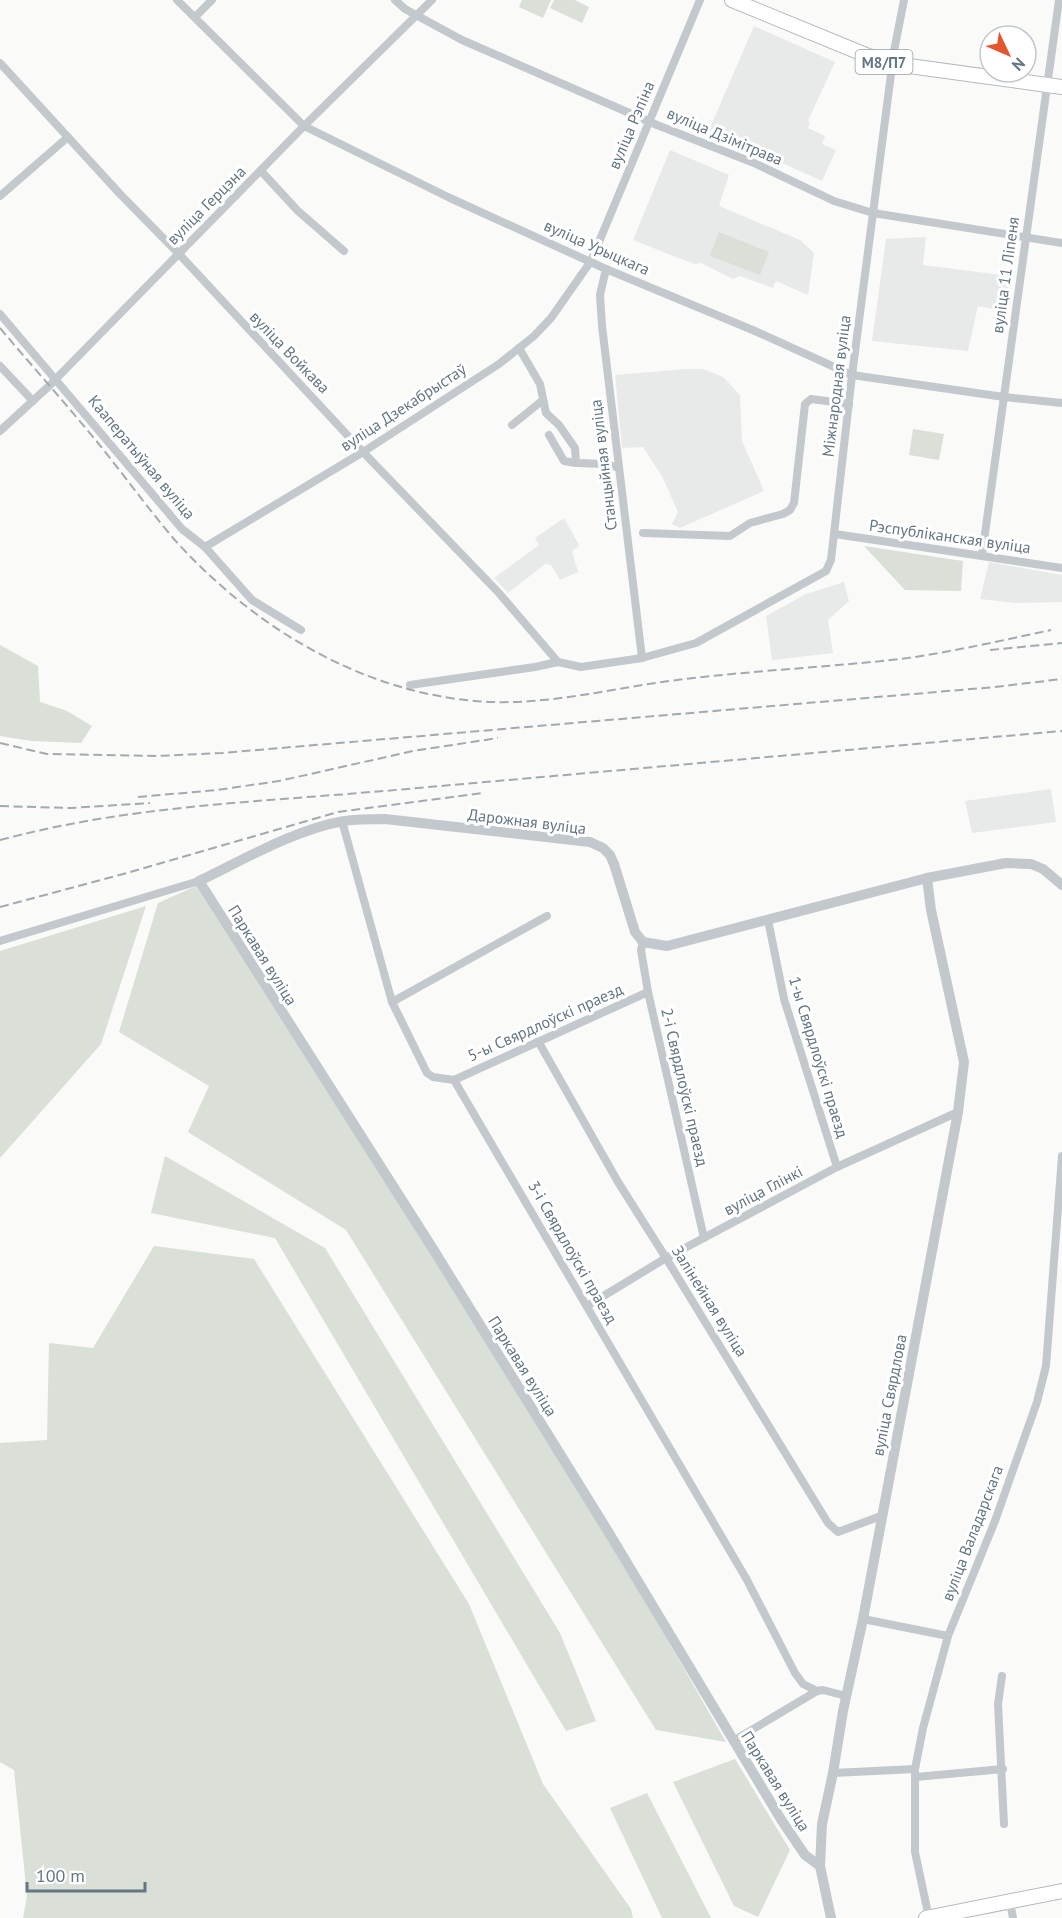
<svg xmlns="http://www.w3.org/2000/svg" width="1062" height="1918" font-family="'PT Sans',sans-serif">
<rect width="100%" height="100%" fill="#fafaf8"/>
<g fill="#e8e9e9">
<polygon points="754,26 835,62 808,121 810,122 808,128 825,136 822,144 836,150 822,181 709,130"/>
<polygon points="670,150 729,175 719,206 800,240 814,253 808,295 776,281 773,288 740,276 733,279 701,263 694,264 633,240"/>
<polygon points="926,237 923,265 1010,276 1005,311 978,306 968,351 872,341 886,239"/>
<polygon points="686,369 703,369 723,377 740,395 742,441 764,491 680,528 672,524 678,512 662,476 643,447 622,448 615,375"/>
<polygon points="564,518 579,545 578,547 572,551 578,572 560,580 551,565 545,564 508,593 494,578 539,545 535,538"/>
<polygon points="989,562 1062,575 1062,602 1016,603 980,599"/>
<polygon points="844,582 849,601 828,620 833,653 772,660 766,616 806,594"/>
<polygon points="1051,789 1056,822 972,833 965,801"/>
</g>
<g fill="#dadfd7">
<polygon points="522,0 551,0 543,18 519,7"/>
<polygon points="554,0 575,0 589,7 582,23 550,8"/>
<polygon points="719,232 769,252 760,275 710,256"/>
<polygon points="913,429 944,434 939,460 909,455"/>
<polygon points="864,546 963,561 961,591 905,590"/>
<polygon points="0,645 38,666 40,702 67,711 92,726 81,743 31,741 0,736"/>
<path d="M 196,886 C 376,1169 561,1450 726,1742 L 656,1730 L 346,1230 L 188,1132 L 209,1086 L 119,1032 L 158,903 Z"/>
<polygon points="146,906 101,1044 0,1158 0,951"/>
<polygon points="165,1156 325,1248 560,1633 596,1721 566,1731 275,1238 151,1213"/>
<polygon points="154,1246 254,1259 469,1604 543,1784 631,1909 633,1918 23,1918 27,1896 14,1770 0,1762 0,1443 47,1440 49,1343 93,1348"/>
<polygon points="735,1759 790,1850 758,1917 734,1906 673,1782"/>
<polygon points="647,1793 711,1918 662,1918 610,1808"/>
</g>
<g fill="none" stroke-linecap="round" stroke-linejoin="round">
<g stroke="#b5babe" stroke-width="16">
<g id="primary">
<polyline points="732,0 878,60 902,65 1062,87"/>
<polyline points="926,1918 1062,1891"/>
</g>
</g>
<g stroke="#c3c8cc" stroke-width="8">
<polyline points="177,0 304,126 450,198 606,269 755,331 852,375 1004,397 1062,403"/>
<polyline points="395,0 405,9 462,40 657,125 754,163 834,201 873,213 1062,243"/>
<polyline points="195,17 212,0"/>
<polyline points="0,63 120,194 179,254 363,452 498,592 558,662"/>
<polyline points="261,171 298,211 344,251"/>
<polyline points="0,196 68,137"/>
<polyline points="606,269 600,295 602,326 642,658"/>
<polyline points="0,314 182,529 205,547 252,600 301,630"/>
<polyline points="519,348 540,384 546,413 559,425 575,448 576,463 606,464 619,468"/>
<polyline points="0,366 33,401"/>
<polyline points="512,425 543,400"/>
<polyline points="0,431 49,386 304,126 432,0"/>
<polyline points="549,435 564,461 576,463"/>
<polyline points="643,533 730,536 750,523 783,514 790,510 794,503 805,404 811,399 849,404"/>
<polyline points="835,534 1062,568"/>
<polyline points="205,547 363,452 499,364 534,336 551,318 591,261 700,0"/>
<path d="M 982,555 C 1007,370 1032,185 1059,0"/>
<polyline points="410,685 535,667 558,662 581,667 642,658 696,643 826,571 831,560 852,375 894,51 904,0"/>
<polyline points="342,821 392,1002 427,1073 433,1077 454,1080 747,1580 795,1673 803,1684 817,1691"/>
<polyline points="768,920 784,999 837,1167"/>
<polyline points="0,941 199,881"/>
<polyline points="643,942 641,950 648,992 704,1238"/>
<polyline points="392,1002 547,916"/>
<polyline points="538,1041 618,1182 666,1258 828,1523 838,1532 881,1516"/>
<polyline points="454,1080 648,992"/>
<polyline points="587,1306 666,1258 837,1167 958,1112"/>
<polyline points="863,1619 948,1636"/>
<polyline points="1002,1676 998,1704 1004,1824"/>
<polyline points="733,1741 817,1691 823,1690 846,1696"/>
<polyline points="833,1773 915,1769"/>
<polyline points="916,1777 1003,1769"/>
<polyline points="1010,1902 1013,1918"/>
<polyline points="929,1918 915,1852 915,1769 923,1728 948,1636 995,1521 1037,1402 1046,1366 1062,1156"/>
</g>
<g stroke="#c3c8cc" stroke-width="10">
<path d="M 820,1866 L 805,1855 L 782,1821 L 606,1528 L 433,1249 L 199,881 C 243,860 296,829 344,821 C 358,819 371,819 385,819 L 590,842 L 603,848 L 610,855 L 614,864 L 635,932 L 643,942 L 667,946 L 927,878 L 1006,863 L 1031,864 L 1043,869 L 1062,885"/>
<polyline points="831,1918 820,1866 822,1824 833,1773 843,1711 863,1619 958,1112 964,1062 931,910 927,878"/>
</g>
<use href="#primary" stroke="#fff" stroke-width="14"/>
<g stroke="#a2aab0" stroke-width="2" stroke-dasharray="9 4.5" stroke-linecap="butt">
<path d="M 0,328 C 32,366 66,404 98,443 C 123,474 147,507 173,538 C 254,629 370,698 493,702 C 557,704 622,686 685,679 C 759,670 834,667 908,658 C 956,651 1004,640 1051,630"/>
<polyline points="990,650 1062,643"/>
<polyline points="0,743 47,754 156,756 222,753 995,687 1062,679"/>
<polyline points="138,797 217,790 279,781 413,751 498,738"/>
<polyline points="0,806 71,808 150,803"/>
<path d="M 0,840 C 113,810 219,804 334,795 C 351,794 368,792 384,791 L 1062,731"/>
<polyline points="0,907 127,873 338,812 483,793"/>
</g>
</g>
<g text-anchor="middle" dominant-baseline="central" stroke-width="6" stroke-linejoin="round" paint-order="stroke">
<rect fill="#fff" stroke="#939fa8" stroke-width="1.5" x="855.5" y="50" width="57" height="24" rx="4.5"/>
<g font-size="15" font-weight="bold" fill="#657683">
<text x="884" y="62">М8/П7</text>
</g>
<g font-size="16" fill="#657683" stroke="#fff">
<text transform="translate(631 125) rotate(-67)">вуліца Рэпіна</text>
<text transform="translate(725 136) rotate(23)">вуліца Дзімітрава</text>
<text transform="translate(206 205) rotate(-45)">вуліца Герцэна</text>
<text transform="translate(597 247) rotate(24)">вуліца Урыцкага</text>
<text transform="translate(1005 275) rotate(-82)">вуліца 11 Ліпеня</text>
<text transform="translate(290 352) rotate(46)">вуліца Войкава</text>
<text transform="translate(836 386) rotate(-83)">Міжнародная вуліца</text>
<text transform="translate(403 407) rotate(-33)">вуліца Дзекабрыстаў</text>
<text transform="translate(142 457) rotate(50)">Кааператыўная вуліца</text>
<text transform="translate(603 465) rotate(-97)">Станцыйная вуліца</text>
<text transform="translate(950 536) rotate(8)">Рэспубліканская вуліца</text>
<text transform="translate(527 821) rotate(7)">Дарожная вуліца</text>
<text transform="translate(263 955) rotate(58)">Паркавая вуліца</text>
<text transform="translate(545 1022) rotate(-24)">5-ы Свярдлоўскі праезд</text>
<text transform="translate(819 1057) rotate(73)">1-ы Свярдлоўскі праезд</text>
<text transform="translate(685 1087) rotate(77)">2-і Свярдлоўскі праезд</text>
<text transform="translate(763 1190) rotate(-28)">вуліца Глінкі</text>
<text transform="translate(573 1252) rotate(60)">3-і Свярдлоўскі праезд</text>
<text transform="translate(710 1301) rotate(58)">Залінейная вуліца</text>
<text transform="translate(523 1366) rotate(58)">Паркавая вуліца</text>
<text transform="translate(889 1395) rotate(-79)">вуліца Свярдлова</text>
<text transform="translate(972 1533) rotate(-69)">вуліца Валадарскага</text>
<text transform="translate(776 1781) rotate(58)">Паркавая вуліца</text>
</g>
</g>
<g transform="translate(1008 54) rotate(134)"><circle r="28" fill="#ffffff" stroke="#c1c8cd" stroke-width="1.5"/>
<path d="M0-4.5L10 22L0 15L-10 22Z" fill="#e4572e"/>
<text y="-9" font-size="16" font-weight="bold" text-anchor="middle" fill="#657683">N</text>
</g>
<path d="M27 1882v9h118v-9" fill="none" stroke="#657683" stroke-width="3"/>
<text x="36" y="1882" font-size="18" fill="#657683" stroke="#ffffff" stroke-width="4.5" paint-order="stroke">100 m</text>
</svg>
